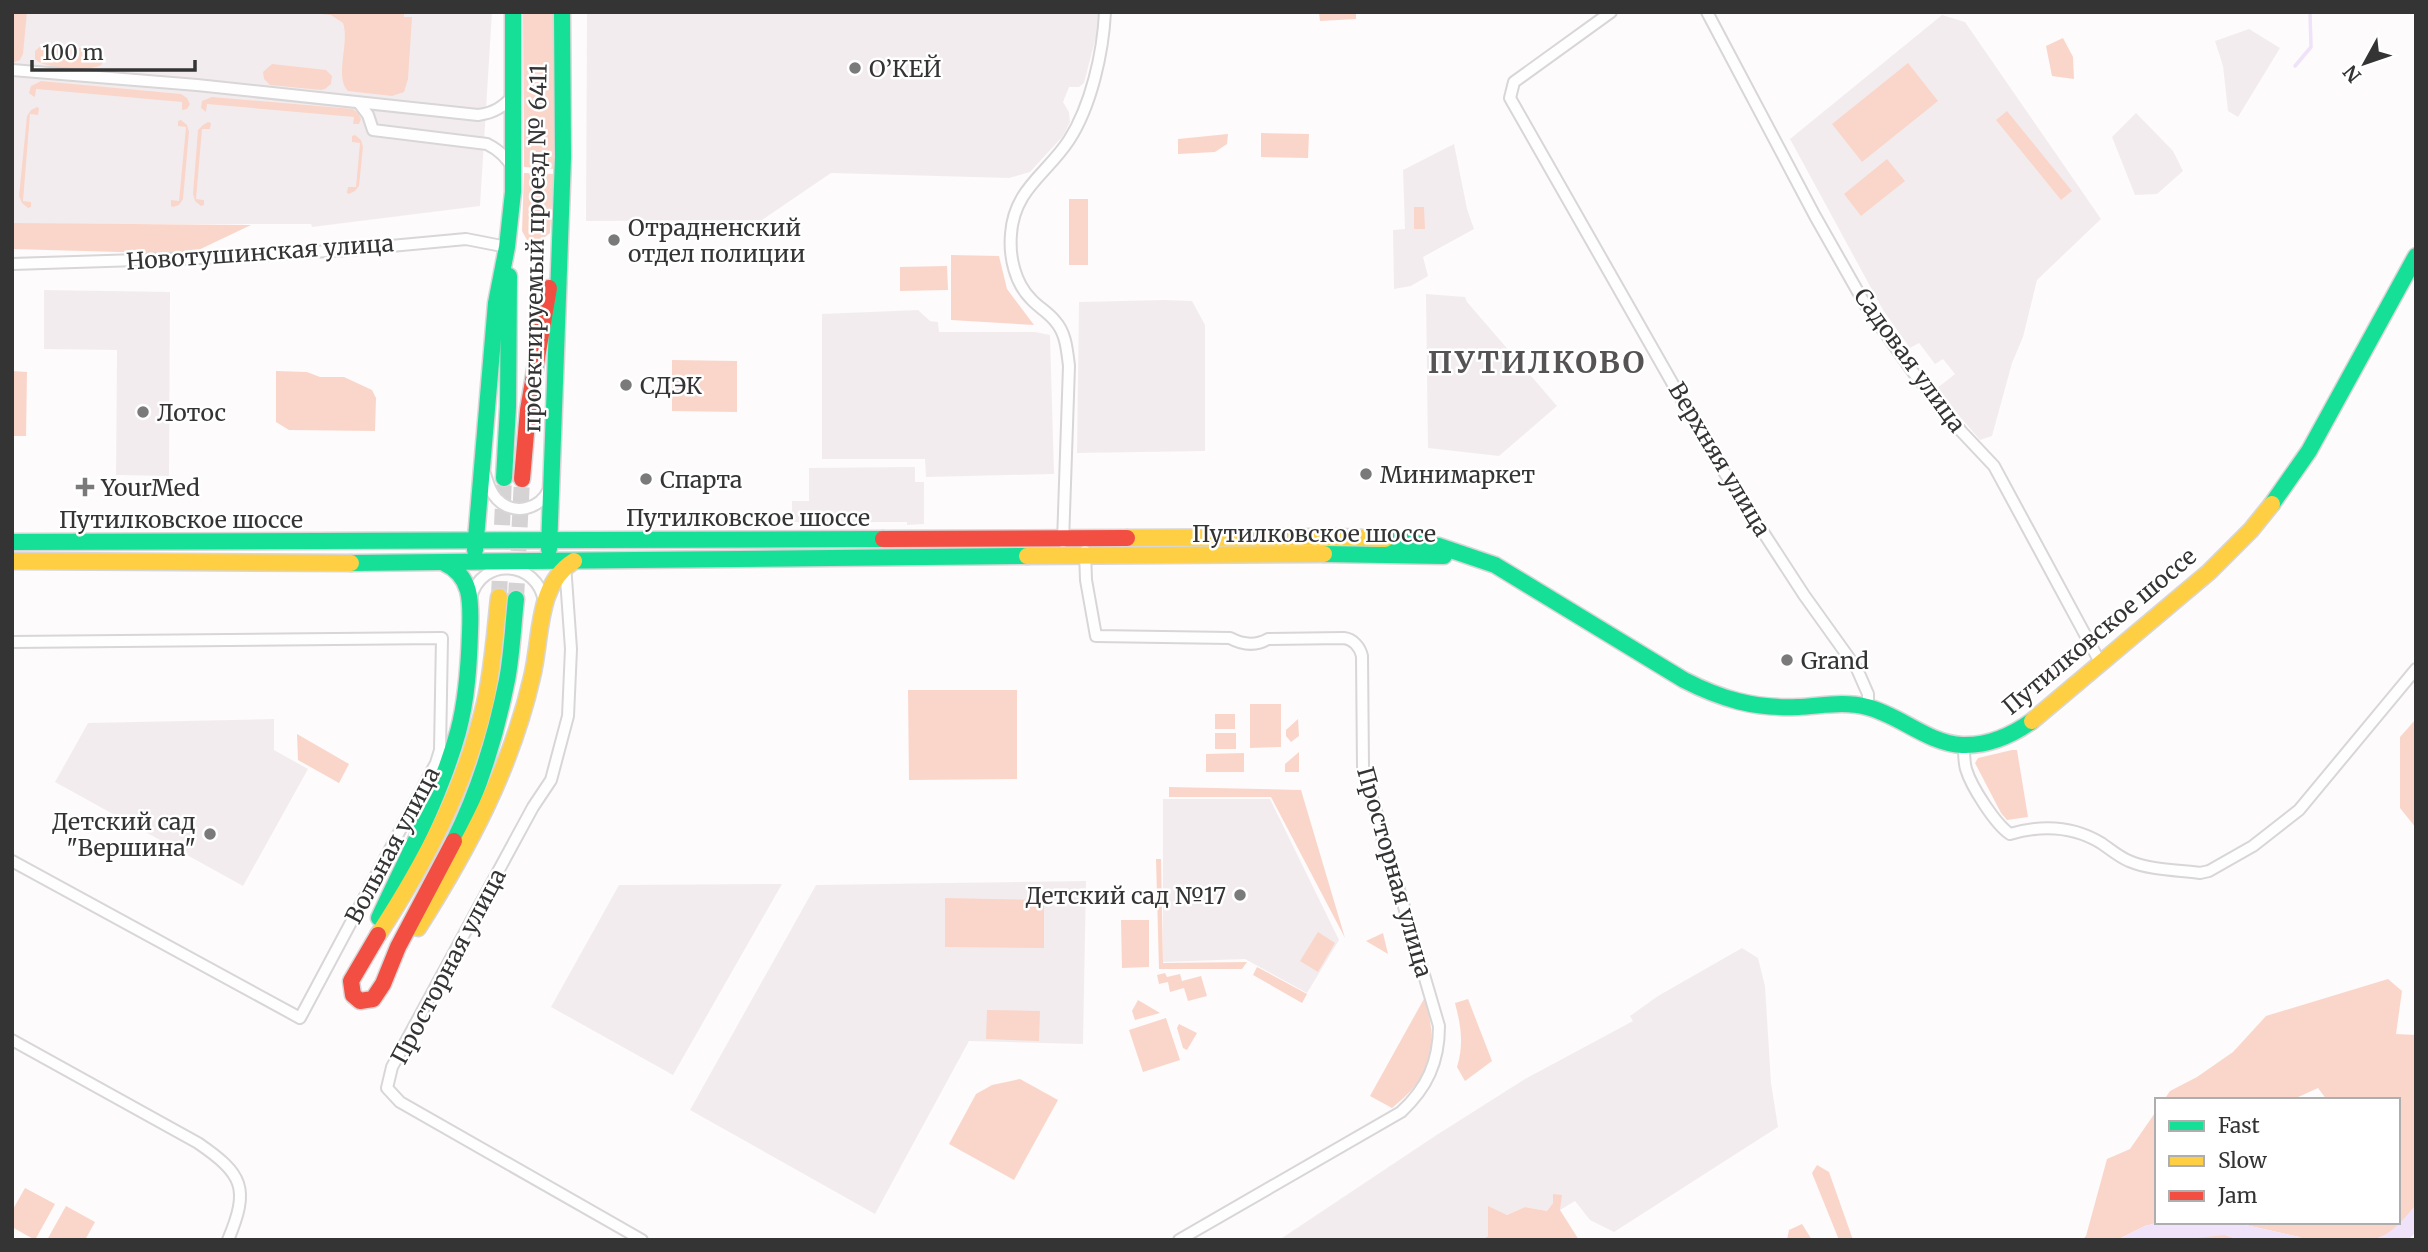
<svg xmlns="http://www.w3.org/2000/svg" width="2428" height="1252" font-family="Merriweather,serif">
<rect width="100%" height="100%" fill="#fdfbfc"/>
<g fill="#f3ecee">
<polygon points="12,12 492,12 480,206 312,227 311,224 12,224"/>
<polygon points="587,12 1053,12 1102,14 1084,83 1079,87 1069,87 1063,102 1069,112 1070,122 1063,136 1030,172 1009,178 831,173 762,220 586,221"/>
<polygon points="1942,15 1965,22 2101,219 2037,280 2023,337 2012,363 1992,436 1980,440 1936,389 1955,374 1943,359 1935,364 1919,343 1910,348 1883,310 1790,139"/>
<polygon points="2249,29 2280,48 2238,117 2228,111 2223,66 2215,41"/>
<polygon points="2136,113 2173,151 2183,171 2157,194 2135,195 2112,137"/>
<polygon points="1454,144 1467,209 1474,229 1423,257 1428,276 1411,286 1394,289 1393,230 1405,229 1403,170"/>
<polygon points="44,290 170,292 169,476 116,475 117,350 44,349"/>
<polygon points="1426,294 1465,297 1467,302 1557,406 1499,456 1428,448"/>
<polygon points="1165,300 1192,301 1205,325 1205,451 1077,453 1079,302"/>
<polygon points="918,310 930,321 938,322 939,332 1035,332 1050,335 1054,474 926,477 925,459 822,459 822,314"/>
<polygon points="915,467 915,482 924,482 924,524 907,525 907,522 792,522 792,501 809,501 809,468"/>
<polygon points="274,719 274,750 308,769 243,886 55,782 88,723"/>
<polygon points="1163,799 1270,799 1339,940 1307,993 1245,959 1163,962"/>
<polygon points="1086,881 1083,1044 969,1041 875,1214 690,1110 816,885"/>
<polygon points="782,884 673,1075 551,1007 619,885"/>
<polygon points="1742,948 1758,958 1765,986 1771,1083 1778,1127 1614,1232 1590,1220 1575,1201 1560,1210 1553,1194 1553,1203 1547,1211 1525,1207 1507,1215 1497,1212 1488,1236 1483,1240 1279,1240 1435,1136 1525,1079 1633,1021 1630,1016 1658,996"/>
</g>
<g fill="#fad6ca">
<polygon points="12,12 27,12 23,54 20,60 13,63"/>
<path d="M 303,12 L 404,12 L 404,17 L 412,17 L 408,79 L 404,92 L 392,96 L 348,91 C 334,77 350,42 343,23 L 331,15 Z"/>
<polygon points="523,12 553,12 554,169 524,167"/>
<polygon points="1319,12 1356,12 1356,19 1320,21"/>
<polygon points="2063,38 2073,57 2074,79 2052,76 2046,46"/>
<path d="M 43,44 L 97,50 L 103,56 L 102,64 C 93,73 43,69 35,59 L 35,51 Z"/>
<polygon points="1908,63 1938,101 1862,162 1832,124"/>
<polygon points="272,64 326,70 332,76 331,84 325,89 321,90 270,85 264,79 263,72"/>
<polygon points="41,81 181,94 187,98 190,104 187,109 182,110 182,102 36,89 35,97 33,96 29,93 31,86"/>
<polygon points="212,97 353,109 358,113 361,119 359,124 353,124 354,117 207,104 206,112 201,108 202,101"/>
<polygon points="37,107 39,108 38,115 30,114 23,201 31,202 31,207 28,208 22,203 19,196 27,116 31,110"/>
<polygon points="2007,111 2072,191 2061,200 1996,120"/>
<polygon points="181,120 187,125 189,132 183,199 179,205 173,207 171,206 171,200 179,201 186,127 178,126 178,121"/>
<polygon points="208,122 211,123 210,129 202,129 196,199 204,200 204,205 201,206 195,201 193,194 198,130 203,125"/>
<polygon points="1261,133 1309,134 1308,158 1261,157"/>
<polygon points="1228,134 1227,144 1215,152 1178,154 1178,139"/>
<polygon points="355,135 361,140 363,147 359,186 355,191 349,194 347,193 348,187 356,187 360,143 352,142 352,136"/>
<polygon points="1887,159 1905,181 1861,216 1844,194"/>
<path d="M 524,173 L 554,174 L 550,233 C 542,240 537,242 527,240 L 522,231 Z"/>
<rect x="1069" y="199" width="19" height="66"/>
<polygon points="1414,207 1424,207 1425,229 1414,229"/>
<polygon points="12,223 251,225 190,254 12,249"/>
<polygon points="951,255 999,256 1007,289 1034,325 951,320"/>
<polygon points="947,266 948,290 900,291 900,267"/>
<polygon points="672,360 737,361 737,412 672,411"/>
<polygon points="12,371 27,372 26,436 12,436"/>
<polygon points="276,371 307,372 320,377 344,377 372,390 376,398 375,431 289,430 276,422"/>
<polygon points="908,690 1017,690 1017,779 909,780"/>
<polygon points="1250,704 1281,704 1281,747 1250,748"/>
<rect x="1215" y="714" width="20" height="15"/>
<polygon points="1298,719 1299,736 1291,742 1286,736 1286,730"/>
<polygon points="2416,719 2416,828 2400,808 2400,737"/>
<rect x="1215" y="733" width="21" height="16"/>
<polygon points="297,734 349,764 339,783 298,760"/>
<polygon points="2012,750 2017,750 2028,817 2007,820 2001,813 1975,763 1978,758"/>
<polygon points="1299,752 1299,772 1285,772 1285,764"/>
<polygon points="1244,753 1244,772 1206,772 1206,754"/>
<polygon points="1169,787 1301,790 1345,938 1271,797 1169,797"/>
<polygon points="1376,822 1397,894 1391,895 1371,824"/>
<polygon points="1156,859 1161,859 1163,963 1247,962 1242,969 1159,969"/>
<polygon points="945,898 1044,900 1044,948 945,947"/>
<polygon points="1121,920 1149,920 1149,967 1122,968"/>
<polygon points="1318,932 1335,943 1318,972 1300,961"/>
<polygon points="1383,933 1388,954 1366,941"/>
<polygon points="1257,967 1307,994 1302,1003 1253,975"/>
<polygon points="1165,973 1167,977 1180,974 1182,981 1201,976 1207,996 1188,1001 1184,988 1170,992 1168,982 1159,984 1157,975"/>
<path d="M 2388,979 L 2402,991 L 2396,1034 L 2416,1035 L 2416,1205 C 2406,1217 2396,1230 2383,1236 C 2365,1245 2324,1240 2304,1240 L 2299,1237 L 2232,1222 L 2398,1222 L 2398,1100 L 2327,1100 L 2318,1088 L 2296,1098 L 2296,1100 L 2164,1100 L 2170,1091 L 2197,1077 L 2233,1052 L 2266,1016 Z"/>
<path d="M 1425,997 C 1438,1049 1435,1073 1392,1108 L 1370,1096 Z"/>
<path d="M 1468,999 L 1492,1061 L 1465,1081 L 1457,1067 C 1464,1044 1461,1026 1455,1003 Z"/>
<polygon points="1138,1000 1160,1013 1135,1020 1132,1011"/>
<polygon points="987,1010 1040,1011 1039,1041 986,1039"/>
<polygon points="1166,1018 1180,1060 1143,1072 1129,1030"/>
<polygon points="1179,1024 1197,1033 1187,1050 1183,1048 1177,1028"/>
<polygon points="1020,1079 1058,1100 1014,1180 949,1144 976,1094 992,1085"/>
<polygon points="2157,1110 2157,1222 2160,1222 2145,1226 2117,1240 2082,1240 2086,1236 2107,1159 2130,1149"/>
<polygon points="1817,1165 1829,1172 1853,1240 1839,1240 1812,1173"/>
<polygon points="25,1188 55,1204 35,1240 12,1227 12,1211"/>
<polygon points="1553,1194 1562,1195 1560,1210 1579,1240 1483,1240 1488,1236 1488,1206 1507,1215 1525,1207 1547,1211 1553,1203"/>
<polygon points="66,1206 95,1222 85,1240 47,1240"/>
<polygon points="1802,1224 1812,1240 1787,1240 1789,1230"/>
<polygon points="2203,1235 2225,1235 2241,1240 2176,1240"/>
</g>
<g fill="#f0e2f8">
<path d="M 2416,1205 L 2416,1232 L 2408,1240 L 2375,1240 C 2392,1233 2404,1220 2416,1205 Z"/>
<polygon points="2160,1222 2232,1222 2299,1237 2304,1240 2241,1240 2225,1235 2176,1240 2117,1240 2145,1226"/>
</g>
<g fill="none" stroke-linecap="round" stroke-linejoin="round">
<polyline stroke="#f0e2f8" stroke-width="3.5" points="2295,66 2311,47 2310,12"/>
<g stroke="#d5d3d4" stroke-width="16" stroke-dasharray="16 8" stroke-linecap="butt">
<polyline points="499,597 504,478"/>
<polyline points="516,599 522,479"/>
</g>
<g stroke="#d8d6d7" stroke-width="14">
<g id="street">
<polyline points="1611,12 1514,82 1510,98 1715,458 1804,595 1857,669 1868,694 1868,707"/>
<polyline points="1707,12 1815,216 1866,306 1913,372 1961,431 1994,466 2101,664"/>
<path d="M 12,70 L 197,85 L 478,115 C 494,113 503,107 514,95"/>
<path d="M 359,103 L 368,115 L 373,130 L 487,144 C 499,150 507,157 513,169"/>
<polyline points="12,264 201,258 348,250 466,239 507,247"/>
<path d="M 485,474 C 488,483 490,492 497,499 C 513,516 540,510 549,489"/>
<path d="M 1063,542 L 1069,366 C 1067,350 1066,333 1055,321 C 1048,312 1038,307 1031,299 C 1015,283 1009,257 1011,234 C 1014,189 1047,174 1069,140 C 1091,106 1103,53 1105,12"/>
<path d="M 1085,551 L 1086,580 L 1096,636 L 1230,638 C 1243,645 1256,646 1268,639 L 1344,638 C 1353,639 1360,647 1362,656 L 1363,767 L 1439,1026 C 1439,1062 1427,1088 1401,1112 L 1179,1240"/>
<polyline points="565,564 571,649 568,716 551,780 533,807 392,1067 387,1088 400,1102 642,1240"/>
<path d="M 471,598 C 481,556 538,560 544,602"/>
<polyline points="12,642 442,638 440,750 436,763 300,1018 12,861"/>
<path d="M 1964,746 C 1964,753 1964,762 1966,769 C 1971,786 1995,824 2010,834 C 2041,825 2073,826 2101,843 C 2110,849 2119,857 2129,861 C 2150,870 2177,870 2200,873 L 2209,871 L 2253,846 L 2299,810 L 2416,669"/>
<path d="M 12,1040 L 198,1143 C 243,1174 250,1188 228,1240"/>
</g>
</g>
<g stroke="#d8d6d7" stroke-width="19">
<g id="fast">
<polyline points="504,478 508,407 509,276"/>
<polyline points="2272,504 2309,451 2416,256"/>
<path d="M 1385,539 L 1439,546 L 1495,565 L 1684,680 C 1721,699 1755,709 1798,707 C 1821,706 1844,701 1867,707 C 1900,715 1927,743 1962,745 C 1987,746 2011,736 2032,721"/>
<polyline points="12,542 883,539"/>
<polyline points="549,549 563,157 562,12"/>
<polyline points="475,550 496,303 507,247 513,192 513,12"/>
<polyline points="1324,554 1444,556"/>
<polyline points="351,563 1027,556"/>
<path d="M 454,841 C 479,791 496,735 507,680 C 512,654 513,626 516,599"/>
<path d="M 379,918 C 407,857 440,797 458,732 C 467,699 469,665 470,632 C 471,604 473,576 444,563"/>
</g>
</g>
<g stroke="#d8d6d7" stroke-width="19">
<g id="slow">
<polyline points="1127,538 1341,537 1385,539"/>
<polyline points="1027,556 1324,554"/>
<polyline points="12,561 351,563"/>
<polyline points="2032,721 2209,572 2251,530 2272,504"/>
<path d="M 418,928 C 468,849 511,769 532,677 C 542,636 536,585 574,561"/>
<path d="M 378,935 C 425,863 465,787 485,703 C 493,668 495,633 499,597"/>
</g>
</g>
<g stroke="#d8d6d7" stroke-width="19">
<g id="jam">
<polyline points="522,479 528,410 549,288"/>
<polyline points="883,539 1127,538"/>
<polyline points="378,935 351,981 353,995 360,1001 373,999 383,984 398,947 454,841"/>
</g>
</g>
<use href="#street" stroke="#fffeff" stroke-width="10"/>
<use href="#fast" stroke="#16e098" stroke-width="16"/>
<use href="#slow" stroke="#ffcf43" stroke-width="16"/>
<use href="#jam" stroke="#f24e42" stroke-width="16"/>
</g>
<g fill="#7b7a7a" stroke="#fff" stroke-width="2.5">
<circle cx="855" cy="68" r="7"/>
<circle cx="614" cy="240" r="7"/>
<circle cx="626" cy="385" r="7"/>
<circle cx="143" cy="412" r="7"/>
<circle cx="1366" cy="474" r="7"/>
<circle cx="646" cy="479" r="7"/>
<path d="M81.5 476.5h7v7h7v7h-7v7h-7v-7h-7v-7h7z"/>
<circle cx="1787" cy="660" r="7"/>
<circle cx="210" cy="834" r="7"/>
<circle cx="1240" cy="895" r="7"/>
</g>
<g text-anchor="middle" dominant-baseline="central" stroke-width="5" stroke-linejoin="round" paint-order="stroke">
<g font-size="23" fill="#353434" stroke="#fff" text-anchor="start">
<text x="869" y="68">О’КЕЙ</text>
<text x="628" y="227">Отрадненский<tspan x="628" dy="26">отдел полиции</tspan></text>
<text x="640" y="385">СДЭК</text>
<text x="157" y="412">Лотос</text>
<text x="1380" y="474">Минимаркет</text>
<text x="660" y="479">Спарта</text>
<text x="101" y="487">YourMed</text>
<text x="1801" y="660">Grand</text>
<text x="196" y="821" text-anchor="end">Детский сад<tspan x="196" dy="26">"Вершина"</tspan></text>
<text x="1226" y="895" text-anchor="end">Детский сад №17</text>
</g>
<g font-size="23" fill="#353434" stroke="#fff">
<text transform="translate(535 248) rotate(-89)">проектируемый проезд № 6411</text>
<text transform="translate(260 252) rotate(-4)">Новотушинская улица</text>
<text transform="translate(1910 360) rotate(54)">Садовая улица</text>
<text transform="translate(1720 459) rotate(59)">Верхняя улица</text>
<text x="748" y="517">Путилковское шоссе</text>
<text x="181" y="519">Путилковское шоссе</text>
<text x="1314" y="533">Путилковское шоссе</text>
<text transform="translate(2099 631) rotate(-40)">Путилковское шоссе</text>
<text transform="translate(392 845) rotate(-62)">Вольная улица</text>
<text transform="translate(1395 872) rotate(74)">Просторная улица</text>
<text transform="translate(448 966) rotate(-62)">Просторная улица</text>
</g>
<g font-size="30" font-weight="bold" letter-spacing="2" fill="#565354" stroke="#fff">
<text x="1537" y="362">ПУТИЛКОВО</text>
</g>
</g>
<rect width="2428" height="1252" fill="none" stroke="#353434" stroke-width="28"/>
<rect x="2155" y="1098" width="245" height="126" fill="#ffffff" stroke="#aeaeae" stroke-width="2"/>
<rect x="2169" y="1121" width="35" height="10" fill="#16e098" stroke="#aeaeae" stroke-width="2"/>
<text x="2218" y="1133" font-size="21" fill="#353434">Fast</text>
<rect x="2169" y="1156" width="35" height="10" fill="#ffcf43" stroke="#aeaeae" stroke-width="2"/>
<text x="2218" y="1168" font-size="21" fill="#353434">Slow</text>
<rect x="2169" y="1191" width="35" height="10" fill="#f24e42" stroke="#aeaeae" stroke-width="2"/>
<text x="2218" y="1203" font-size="21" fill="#353434">Jam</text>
<g transform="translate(2365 63) rotate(230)" stroke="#ffffff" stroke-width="5" paint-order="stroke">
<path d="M0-5L12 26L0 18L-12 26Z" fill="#353434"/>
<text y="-10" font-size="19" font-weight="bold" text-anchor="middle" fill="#353434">N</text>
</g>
<path d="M32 60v10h163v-10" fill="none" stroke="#353434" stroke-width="3.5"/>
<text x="42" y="60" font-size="21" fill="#353434" stroke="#ffffff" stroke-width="5" paint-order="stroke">100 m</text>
</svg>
